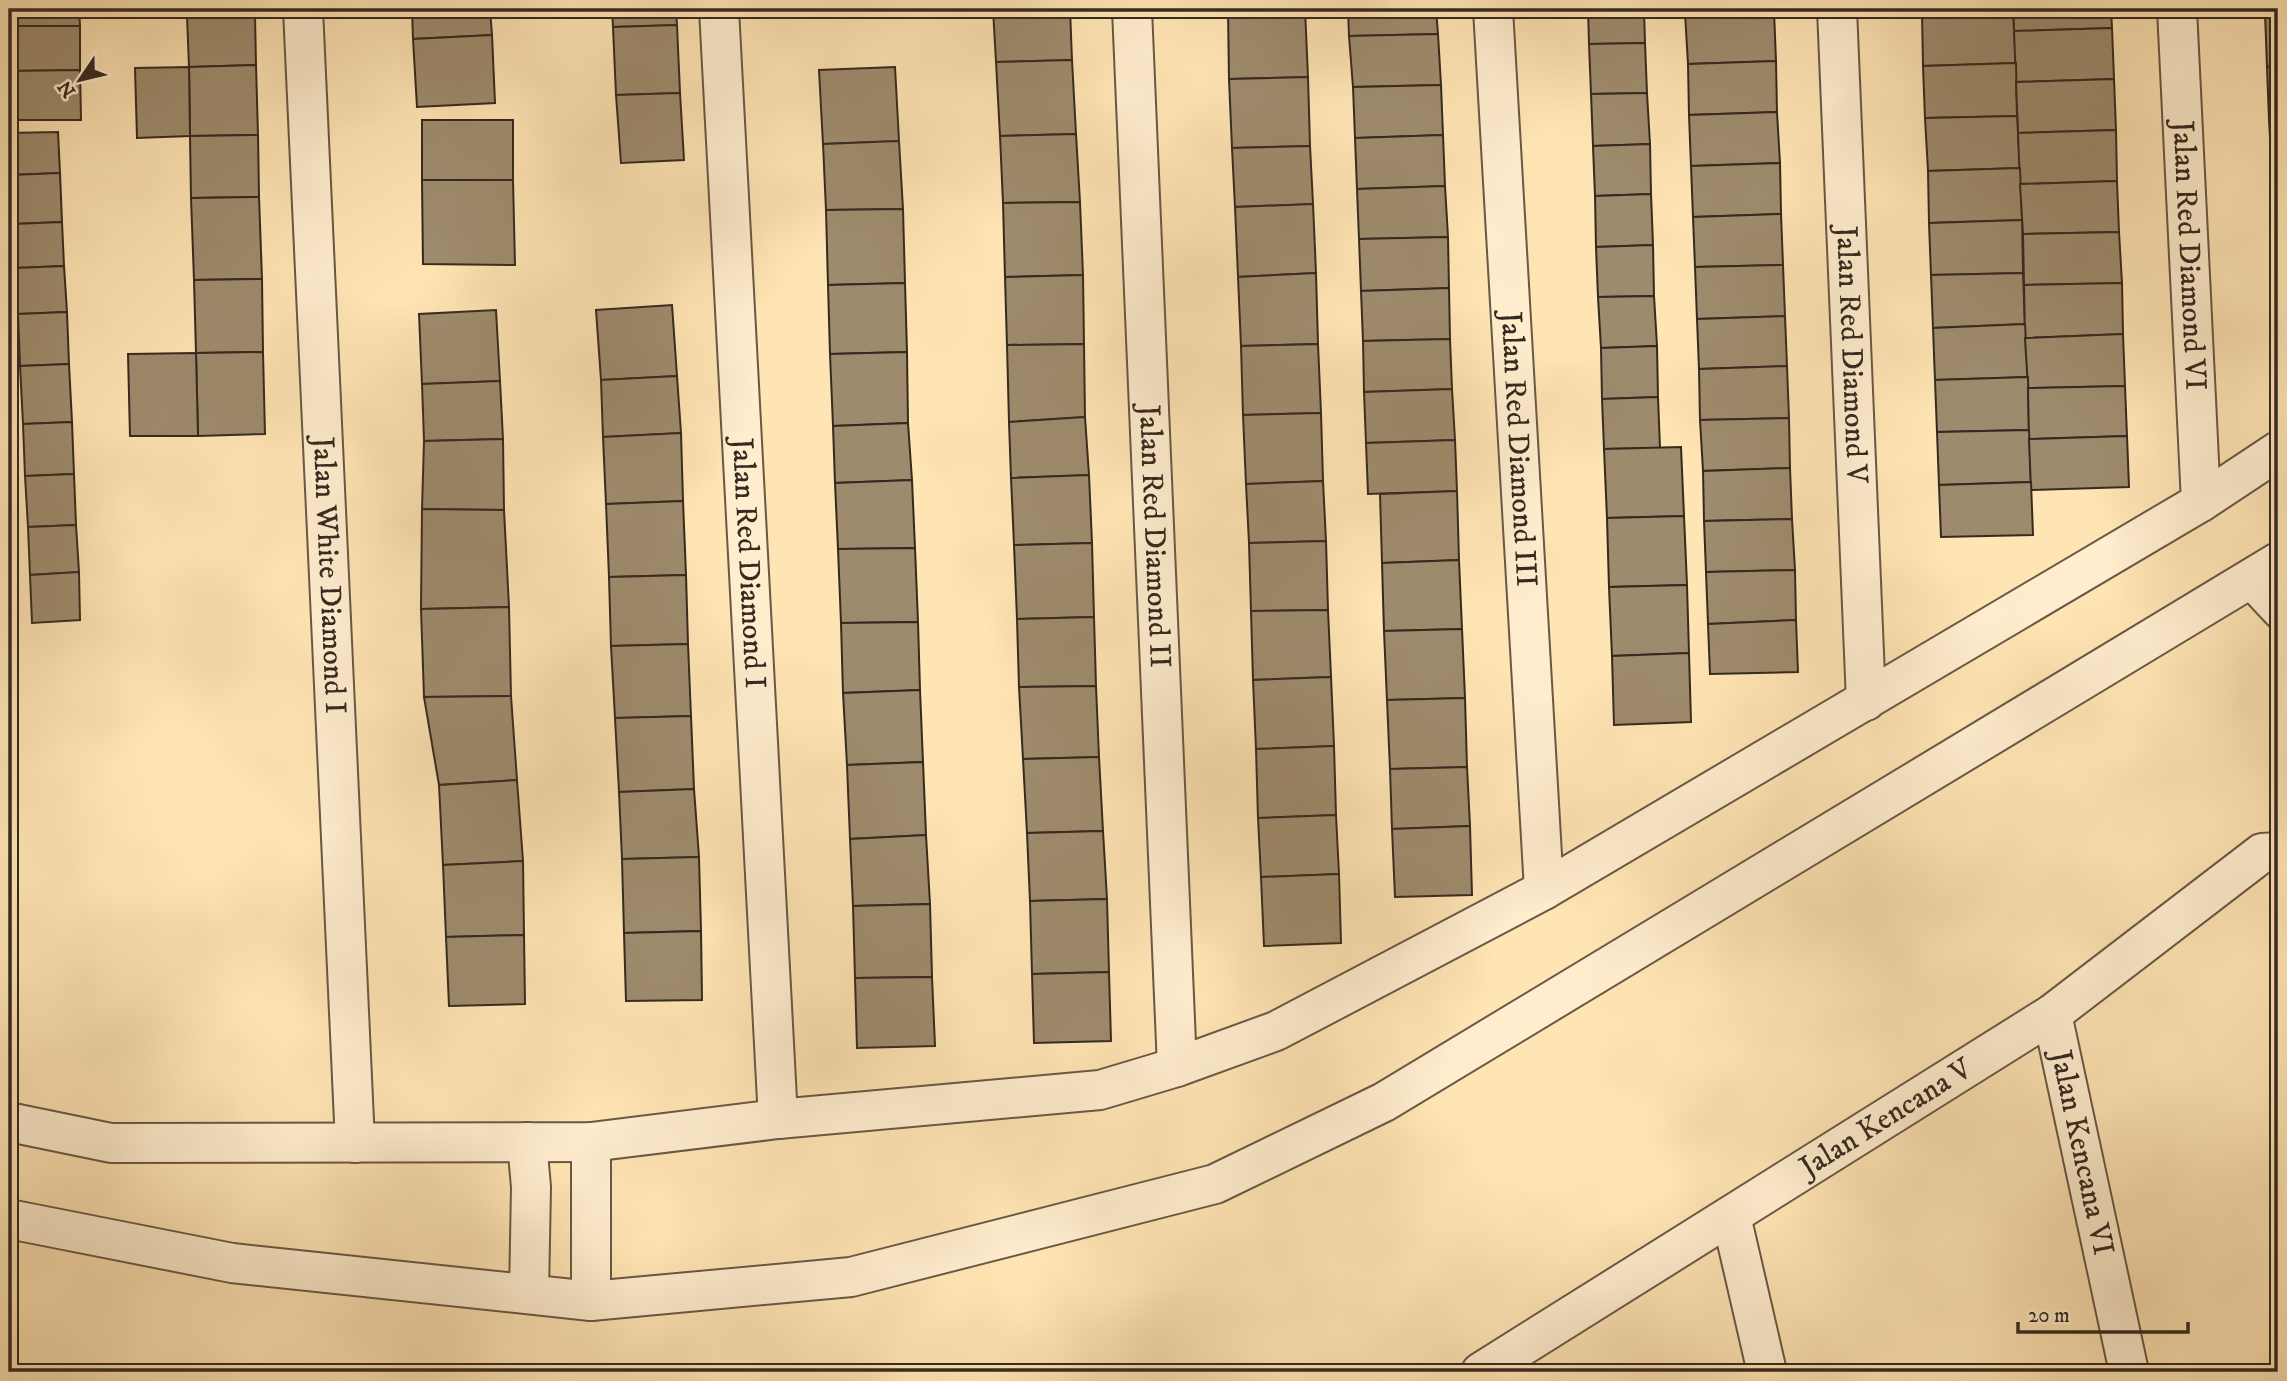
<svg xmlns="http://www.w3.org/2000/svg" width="2287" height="1381" font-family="'IM FELL DW Pica',serif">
<rect width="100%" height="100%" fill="#ffe4b4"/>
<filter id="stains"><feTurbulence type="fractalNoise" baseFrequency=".00286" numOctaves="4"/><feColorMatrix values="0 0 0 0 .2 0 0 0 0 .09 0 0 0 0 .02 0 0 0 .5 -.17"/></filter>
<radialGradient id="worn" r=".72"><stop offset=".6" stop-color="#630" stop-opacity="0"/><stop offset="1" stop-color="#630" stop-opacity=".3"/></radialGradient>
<g fill="#9e8b6d" stroke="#352a20" stroke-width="2">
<polygon points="9,9 79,9 80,26 9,26"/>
<polygon points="187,9 255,9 255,15 187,16"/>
<polygon points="412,9 490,9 492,35 413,39"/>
<polygon points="612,9 676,9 677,25 613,27"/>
<polygon points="993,9 1070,9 1072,60 996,62"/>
<polygon points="1305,9 1308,77 1229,79 1228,10"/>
<polygon points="1348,9 1436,9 1438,34 1349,36"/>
<polygon points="1588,9 1644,9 1645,43 1589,44"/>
<polygon points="1685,9 1774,9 1774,11 1685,13"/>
<polygon points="1921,9 2013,9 2013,12 1922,14"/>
<polygon points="2013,9 2111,9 2112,28 2014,31"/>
<rect x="2265" y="9" width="13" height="4"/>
<polygon points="1774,11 1776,61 1688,64 1685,13"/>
<polygon points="2013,12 2016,63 1923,66 1922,14"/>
<polygon points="2265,13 2278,13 2278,66 2267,67"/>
<polygon points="255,15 256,65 189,67 187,16"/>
<polygon points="677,25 680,93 616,95 613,27"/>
<polygon points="9,26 80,26 80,70 9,71"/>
<polygon points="2112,28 2114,79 2016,82 2014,31"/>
<polygon points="1438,34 1441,85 1353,87 1349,36"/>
<polygon points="492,35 495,103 417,107 413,39"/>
<polygon points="1645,43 1647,93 1591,94 1589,44"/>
<polygon points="1072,60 1076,134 1000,136 996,62"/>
<polygon points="1776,61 1777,112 1689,115 1688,64"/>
<polygon points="2016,63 2017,116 1925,118 1923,66"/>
<polygon points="256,65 258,135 190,136 189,67"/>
<polygon points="2278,66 2278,120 2269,120 2267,67"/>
<polygon points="189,67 190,136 137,138 135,68"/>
<polygon points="895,67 899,141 823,144 819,70"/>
<polygon points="80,70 81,120 9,120 9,71"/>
<polygon points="1308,77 1310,146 1232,148 1229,79"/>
<polygon points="2114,79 2116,130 2018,133 2016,82"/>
<polygon points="1441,85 1443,135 1355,138 1353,87"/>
<polygon points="680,93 684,160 621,163 616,95"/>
<polygon points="1647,93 1650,144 1593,146 1591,94"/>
<polygon points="1777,112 1780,163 1691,166 1689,115"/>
<polygon points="2017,116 2020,168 1928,171 1925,118"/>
<rect x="422" y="120" width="91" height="60"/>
<polygon points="2269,120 2278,120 2278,174 2272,174"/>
<polygon points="2116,130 2117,181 2020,184 2018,133"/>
<polygon points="58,132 60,173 11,175 9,133"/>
<polygon points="1076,134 1080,202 1003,203 1000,136"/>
<polygon points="258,135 259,197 191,198 190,136"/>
<polygon points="1443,135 1445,186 1357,189 1355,138"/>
<polygon points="899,141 903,209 826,210 823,144"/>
<polygon points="1650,144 1651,194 1595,196 1593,146"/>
<polygon points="1310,146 1313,204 1235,207 1232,148"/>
<polygon points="1780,163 1781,214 1693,217 1691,166"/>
<polygon points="2020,168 2022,220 1929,223 1928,171"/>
<polygon points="60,173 62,222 13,224 11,175"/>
<polygon points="2272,174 2278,174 2278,228 2274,228"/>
<polygon points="422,180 513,180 515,265 423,264"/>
<polygon points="2117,181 2119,232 2023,234 2020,184"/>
<polygon points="1445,186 1448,237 1359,239 1357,189"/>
<polygon points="1651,194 1653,245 1596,247 1595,196"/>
<polygon points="259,197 262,279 194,280 191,198"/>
<polygon points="1080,202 1083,275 1005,277 1003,203"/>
<polygon points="1313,204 1316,273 1238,277 1235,207"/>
<polygon points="903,209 905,283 828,285 826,210"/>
<polygon points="1781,214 1783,265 1695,267 1693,217"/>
<polygon points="2022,220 2023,273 1931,275 1929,223"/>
<polygon points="62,222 64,266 15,268 13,224"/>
<polygon points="2274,228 2278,228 2278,281 2276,281"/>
<polygon points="2119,232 2122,283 2024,285 2023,234"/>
<polygon points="1448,237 1449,288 1361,291 1359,239"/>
<polygon points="1653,245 1654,296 1598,297 1596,247"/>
<polygon points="1783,265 1785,316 1697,319 1695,267"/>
<polygon points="64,266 67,312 18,314 15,268"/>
<polygon points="1316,273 1318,344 1241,346 1238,277"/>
<polygon points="2023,273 2025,324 1933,328 1931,275"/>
<polygon points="1083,275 1084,344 1007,345 1005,277"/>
<polygon points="262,279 263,352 196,353 194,280"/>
<polygon points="2276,281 2278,281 2278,335 2277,335"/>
<polygon points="905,283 907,352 830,354 828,285"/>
<polygon points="2122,283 2123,334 2025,338 2024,285"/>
<polygon points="1449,288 1450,339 1363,341 1361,291"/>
<polygon points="1654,296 1657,346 1601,348 1598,297"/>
<polygon points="672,305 677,376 601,380 596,310"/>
<polygon points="496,310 500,381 422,384 419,314"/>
<polygon points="67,312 69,364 20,366 18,314"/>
<polygon points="1785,316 1787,366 1699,369 1697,319"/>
<polygon points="2025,324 2028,377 1935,380 1933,328"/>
<polygon points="2123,334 2125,386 2028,388 2025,338"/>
<polygon points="1450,339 1452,389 1364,392 1363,341"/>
<polygon points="1084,344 1085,417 1009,422 1007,345"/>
<polygon points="1318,344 1321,413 1243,415 1241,346"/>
<polygon points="1657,346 1658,397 1602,399 1601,348"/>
<polygon points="263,352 265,434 198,436 196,353"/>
<polygon points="907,352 908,423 833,426 830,354"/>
<polygon points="196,353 198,436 130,436 128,354"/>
<polygon points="69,364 72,422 23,424 20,366"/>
<polygon points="1787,366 1789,418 1700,420 1699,369"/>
<polygon points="677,376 681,433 603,437 601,380"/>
<polygon points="2028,377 2029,430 1937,432 1935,380"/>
<polygon points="500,381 503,439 424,441 422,384"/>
<polygon points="2125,386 2127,436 2029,439 2028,388"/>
<polygon points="1452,389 1455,440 1366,443 1364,392"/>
<polygon points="1658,397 1660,448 1604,449 1602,399"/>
<polygon points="1321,413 1323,481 1246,484 1243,415"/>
<polygon points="1085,417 1089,475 1011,478 1009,422"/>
<polygon points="1789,418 1790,468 1703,471 1700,420"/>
<polygon points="72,422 74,474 25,476 23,424"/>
<polygon points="908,423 912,480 835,483 833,426"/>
<polygon points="2029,430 2031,482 1939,485 1937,432"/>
<polygon points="681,433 683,501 606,504 603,437"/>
<polygon points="2127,436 2129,487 2031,490 2029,439"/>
<polygon points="503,439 504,510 422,509 424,441"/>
<polygon points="1455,440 1457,491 1368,494 1366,443"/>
<polygon points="1681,447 1684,516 1607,518 1604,449"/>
<polygon points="1790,468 1792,519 1704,521 1703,471"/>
<polygon points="74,474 76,525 28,527 25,476"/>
<polygon points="1089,475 1092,543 1014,545 1011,478"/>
<polygon points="912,480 915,548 838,549 835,483"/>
<polygon points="1323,481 1326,541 1249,543 1246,484"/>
<polygon points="2031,482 2033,535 1941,537 1939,485"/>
<polygon points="1457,491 1459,560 1382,563 1380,494"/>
<polygon points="683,501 686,575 609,577 606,504"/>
<polygon points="422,509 504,510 509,607 421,609"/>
<polygon points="1684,516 1687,585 1609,587 1607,518"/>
<polygon points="1792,519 1795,570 1706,572 1704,521"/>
<polygon points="76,525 79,572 30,575 28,527"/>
<polygon points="1326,541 1328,610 1251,611 1249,543"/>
<polygon points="1092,543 1094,617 1017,619 1014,545"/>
<polygon points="915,548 918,622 841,623 838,549"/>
<polygon points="1459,560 1462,629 1384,631 1382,563"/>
<polygon points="1795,570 1796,620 1708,624 1706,572"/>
<polygon points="79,572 80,620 32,623 30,575"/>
<polygon points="686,575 688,644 611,646 609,577"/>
<polygon points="1687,585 1689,653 1612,656 1609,587"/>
<polygon points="509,607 511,696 424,697 421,609"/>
<polygon points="1328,610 1331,677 1253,680 1251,611"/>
<polygon points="1094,617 1096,686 1019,687 1017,619"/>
<polygon points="1796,620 1798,672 1710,674 1708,624"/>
<polygon points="918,622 920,690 843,693 841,623"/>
<polygon points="1462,629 1465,698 1387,700 1384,631"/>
<polygon points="688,644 691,716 615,718 611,646"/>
<polygon points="1689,653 1691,722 1614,725 1612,656"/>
<polygon points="1331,677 1334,746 1256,749 1253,680"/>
<polygon points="1096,686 1099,757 1023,759 1019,687"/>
<polygon points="920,690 923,762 847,765 843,693"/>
<polygon points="511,696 517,780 439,785 424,697"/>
<polygon points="1465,698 1467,767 1390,769 1387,700"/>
<polygon points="691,716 694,789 619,792 615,718"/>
<polygon points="1334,746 1336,815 1258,818 1256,749"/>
<polygon points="1099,757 1103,831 1027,833 1023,759"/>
<polygon points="923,762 926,835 850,839 847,765"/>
<polygon points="1467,767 1470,826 1392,829 1390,769"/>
<polygon points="517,780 523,861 443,865 439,785"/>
<polygon points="694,789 699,857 622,859 619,792"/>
<polygon points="1336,815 1339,874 1261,877 1258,818"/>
<polygon points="1470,826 1472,895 1395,897 1392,829"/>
<polygon points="1103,831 1107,899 1030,901 1027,833"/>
<polygon points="926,835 930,904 853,906 850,839"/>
<polygon points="699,857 701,931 624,933 622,859"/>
<polygon points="523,861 524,935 446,937 443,865"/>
<polygon points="1339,874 1341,943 1264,946 1261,877"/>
<polygon points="1107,899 1109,972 1032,974 1030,901"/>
<polygon points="930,904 932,977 855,978 853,906"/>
<polygon points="701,931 702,1000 626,1001 624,933"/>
<polygon points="524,935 525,1004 449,1006 446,937"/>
<polygon points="1109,972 1111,1041 1034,1043 1032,974"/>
<polygon points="932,977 935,1046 857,1048 855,978"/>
</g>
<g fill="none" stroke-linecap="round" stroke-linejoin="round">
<g stroke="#685845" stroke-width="32">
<polyline id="lane" points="2247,581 2278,614"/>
</g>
<g stroke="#685845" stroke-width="42">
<g id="street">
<path id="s1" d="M 303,9 L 355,1143"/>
<path id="s2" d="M 719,9 L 778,1119"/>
<path id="s3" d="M 1132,9 L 1177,1067"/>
<path id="s4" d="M 1493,9 L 1544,890"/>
<path id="s5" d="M 1837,9 L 1866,701"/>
<path id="s6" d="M 2177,9 L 2201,502"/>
<path id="s7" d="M 2052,1014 L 2129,1372"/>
<polyline points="9,1122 111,1143 591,1142 778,1119 1100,1090 1177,1067 1276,1031 1544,890 2201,502 2278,451"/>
<polyline points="527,1142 531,1187 529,1294"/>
<polyline points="591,1142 591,1301"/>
<polyline points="1731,1216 1767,1372"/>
<polyline points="9,1219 232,1263 591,1301 851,1277 1215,1184 1384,1102 2278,562"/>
<path id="s8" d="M 1481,1372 L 2052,1014 L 2262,853 L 2278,852"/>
</g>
</g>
<use href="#lane" stroke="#ffedce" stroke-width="28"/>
<use href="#street" stroke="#ffedce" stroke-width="38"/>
</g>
<g text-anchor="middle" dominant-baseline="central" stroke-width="7" stroke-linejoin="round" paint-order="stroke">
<g font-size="30" fill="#352a20" stroke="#ffedce">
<text stroke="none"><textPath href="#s6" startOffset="247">Jalan Red Diamond VI</textPath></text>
<text stroke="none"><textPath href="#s5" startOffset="346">Jalan Red Diamond V</textPath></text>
<text stroke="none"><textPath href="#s4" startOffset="441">Jalan Red Diamond III</textPath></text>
<text stroke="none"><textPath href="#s3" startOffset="528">Jalan Red Diamond II</textPath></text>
<text stroke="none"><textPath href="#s2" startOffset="555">Jalan Red Diamond I</textPath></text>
<text stroke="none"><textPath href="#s1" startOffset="567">Jalan White Diamond I</textPath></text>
<text stroke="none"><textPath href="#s8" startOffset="478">Jalan Kencana V</textPath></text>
<text stroke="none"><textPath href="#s7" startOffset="142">Jalan Kencana VI</textPath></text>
</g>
</g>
<rect width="2287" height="1381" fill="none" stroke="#ffe4b4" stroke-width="35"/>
<rect x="10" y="10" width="2266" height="1360" fill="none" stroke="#352a20" stroke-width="3.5"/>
<rect x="18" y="18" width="2252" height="1346" fill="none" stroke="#352a20" stroke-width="2"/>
<g transform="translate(80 80) rotate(235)" stroke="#ffedce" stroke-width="5" paint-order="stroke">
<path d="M0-5L12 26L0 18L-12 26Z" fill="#352a20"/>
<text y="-10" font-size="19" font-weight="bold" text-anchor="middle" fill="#352a20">N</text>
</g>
<path d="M2018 1322v10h170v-10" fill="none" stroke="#352a20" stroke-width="3.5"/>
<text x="2028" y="1322" font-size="21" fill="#352a20" stroke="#ffedce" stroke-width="5" paint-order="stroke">20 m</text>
<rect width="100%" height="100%" filter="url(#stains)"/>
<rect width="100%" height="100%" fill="url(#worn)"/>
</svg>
